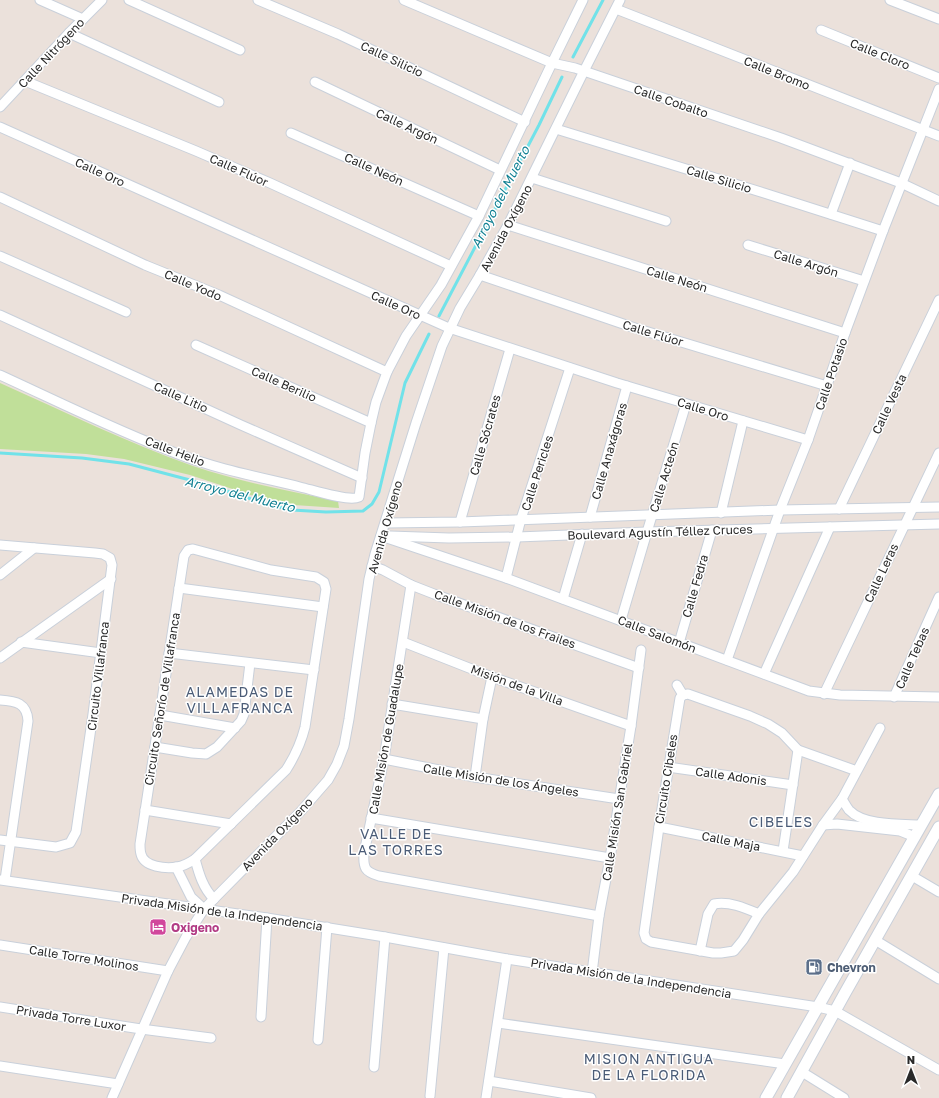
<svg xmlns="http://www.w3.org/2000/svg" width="939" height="1098" font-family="'Golos Text',sans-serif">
<rect width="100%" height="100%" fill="#ebe1db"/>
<path fill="#c0df99" d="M 0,383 C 63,411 128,443 193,466 C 240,482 290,491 338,501 L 339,508 L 294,505 L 260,498 L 190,475 L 124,459 L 86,454 L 0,449 Z"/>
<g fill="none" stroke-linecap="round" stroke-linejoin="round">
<g stroke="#71e2e9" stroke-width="3">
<polyline points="573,57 603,0"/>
<polyline points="439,316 539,125 562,77"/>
<polyline points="0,453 82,458 129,464 209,485 266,504 292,510 326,512 363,511 372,504 379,492 405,383 429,334"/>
</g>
<g stroke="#c9d0da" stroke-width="11">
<g id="minor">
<polyline points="40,0 83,19"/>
<polyline points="129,0 240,50"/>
<polyline points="258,0 338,34 525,122"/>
<polyline points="404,0 552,63 575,68 781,138 901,183 939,201"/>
<polyline points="890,0 939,19"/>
<polyline points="616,9 939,136"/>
<polyline points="821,30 939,78"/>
<polyline points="69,33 219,102"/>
<polyline points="25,81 196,151 270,183 451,266"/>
<polyline points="315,82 500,170"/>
<polyline points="0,107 69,33 102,0"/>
<polyline points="0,127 449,328 617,383 808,440"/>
<polyline points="556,129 764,193 883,231"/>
<polyline points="291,133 479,216"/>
<polyline points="532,178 666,221"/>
<polyline points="0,197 145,265 219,295 387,372"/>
<polyline points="831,214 850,163"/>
<polyline points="508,225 845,333"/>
<polyline points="748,245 864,281"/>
<polyline points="0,256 126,312"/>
<polyline points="480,275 635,328 827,386"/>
<polyline points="0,315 241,425 362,478"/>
<polyline points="196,345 371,423"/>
<path d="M 0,375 C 59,402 117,431 178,454 C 217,469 259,477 300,487 C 313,490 349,502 359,497 L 365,453 L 371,423 L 376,402 L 387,372 L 406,336 L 441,285 L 479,216 L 552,63 L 583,0"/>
<polyline points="839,509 939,300"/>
<polyline points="721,513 743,421"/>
<polyline points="590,517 627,386"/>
<polyline points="460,522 510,349"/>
<polyline points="386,523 460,522 780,510 939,507"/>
<polyline points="381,536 506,578 809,691 840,695 939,697"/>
<polyline points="390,536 449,538 517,537 647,532 939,524"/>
<polyline points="0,545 95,553 103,554 110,558 112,565 93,714 76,832 70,843 56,847 0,840"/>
<path d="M 193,549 L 271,570 L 316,577 L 324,582 L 326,589 L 305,727 C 301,743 295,756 286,770 L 195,859 C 189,863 184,866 177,867 C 166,869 144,867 141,854 C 140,851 140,847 140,844 L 184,556 L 188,550 Z"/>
<polyline points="372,566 383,570 411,585 434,594 639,668"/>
<polyline points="0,575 34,548"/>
<polyline points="506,578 521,519 570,368"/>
<path d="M 411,585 L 384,759 L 364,853 C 363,868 365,872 379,876 L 599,916"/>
<polyline points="179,588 323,607"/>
<polyline points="563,599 582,534"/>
<polyline points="621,620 647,532 686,404"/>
<polyline points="21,642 101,653"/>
<polyline points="403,642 492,677 631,726"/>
<polyline points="679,643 712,530"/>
<polyline points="169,653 314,670"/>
<polyline points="0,658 111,579"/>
<polyline points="727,660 780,510 808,440 845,333 883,231 939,89"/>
<polyline points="764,674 830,527"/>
<polyline points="677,685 683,695"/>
<polyline points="824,694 939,453"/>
<polyline points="894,697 939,597"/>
<path d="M 0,700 C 16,701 27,703 28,721 L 5,880"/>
<polyline points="392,704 483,719"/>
<polyline points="160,715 235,728"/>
<polyline points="155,747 192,753 206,754 217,747 241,721 244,714 250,663"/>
<polyline points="384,759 475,777 619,799"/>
<polyline points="668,767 793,785"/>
<polyline points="857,771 798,750 782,733 768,724 750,716 688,694 683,695 680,698 659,827 644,933 646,939 651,942 713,953 721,953 734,951 743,940 759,914 793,872 823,825 842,799 880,728"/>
<polyline points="475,777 483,719 492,677"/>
<path d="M 842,799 C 844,802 846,806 849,810 C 864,826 901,824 921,825"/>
<polyline points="145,810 231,824"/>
<polyline points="371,818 610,858"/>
<polyline points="823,825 837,824 900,831 915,837"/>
<polyline points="659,827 803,856"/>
<polyline points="783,851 798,750"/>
<path d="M 195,859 C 199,874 203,888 214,899"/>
<polyline points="176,867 191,897 203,908"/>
<polyline points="912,876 939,892"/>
<polyline points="0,880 267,918 385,937 507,959 818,1007 835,1011 939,1070"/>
<polyline points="875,940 939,979"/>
<polyline points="0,945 168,971"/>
<path d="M 700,951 L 708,914 L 714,904 C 729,901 745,908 759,914"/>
<polyline points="592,973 599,916 610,858 631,726 641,650"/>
<polyline points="0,1007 141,1029 211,1038"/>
<polyline points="261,1017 267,918"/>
<polyline points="498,1023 785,1064"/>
<polyline points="318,1040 327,927"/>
<polyline points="0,1066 118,1084"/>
<polyline points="374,1067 385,937"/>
<polyline points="802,1072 844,1098"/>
<polyline points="489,1081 591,1098"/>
<polyline points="430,1096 444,948"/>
<polyline points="112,1098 168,971 186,937 204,909 301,811 328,780 337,764 344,746 349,719 369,579 375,554 416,423 442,346 460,308 480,275 508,225 584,71 620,0"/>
<polyline points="486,1098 507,959"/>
</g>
</g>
<g stroke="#c9d0da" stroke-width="13">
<g id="tertiary">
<polyline points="766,1098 939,794"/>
<polyline points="787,1098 845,993 939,827"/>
</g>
</g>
<use href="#minor" stroke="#fff" stroke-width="9"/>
<use href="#tertiary" stroke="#fff" stroke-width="11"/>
</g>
<defs>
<g id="hotel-square" transform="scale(0.9)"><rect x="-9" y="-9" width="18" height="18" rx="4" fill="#d1479c" stroke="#fff"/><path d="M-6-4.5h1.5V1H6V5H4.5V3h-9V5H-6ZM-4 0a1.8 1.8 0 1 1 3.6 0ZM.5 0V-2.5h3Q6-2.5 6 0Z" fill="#fff"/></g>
<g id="fuel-square" transform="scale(0.9)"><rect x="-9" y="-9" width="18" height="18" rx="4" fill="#5c6f8a" stroke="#fff"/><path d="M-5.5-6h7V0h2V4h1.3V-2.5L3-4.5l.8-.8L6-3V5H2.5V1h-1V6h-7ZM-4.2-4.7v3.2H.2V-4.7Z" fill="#fff"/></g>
</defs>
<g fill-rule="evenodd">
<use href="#hotel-square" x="158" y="927"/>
<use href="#fuel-square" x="814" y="967"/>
</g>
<g text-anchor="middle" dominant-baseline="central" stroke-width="3" stroke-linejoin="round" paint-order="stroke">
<g font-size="12" fill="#292929" stroke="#fff">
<text transform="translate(51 53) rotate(-47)">Calle Nitrógeno</text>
<text transform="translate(880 54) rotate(22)">Calle Cloro</text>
<text transform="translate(392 59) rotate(25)">Calle Silicio</text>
<text transform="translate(777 73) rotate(22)">Calle Bromo</text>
<text transform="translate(671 101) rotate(19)">Calle Cobalto</text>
<text transform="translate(407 126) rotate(25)">Calle Argón</text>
<text transform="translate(374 169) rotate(24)">Calle Neón</text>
<text transform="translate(239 170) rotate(24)">Calle Flúor</text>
<text transform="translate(100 172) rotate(24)">Calle Oro</text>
<text transform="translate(719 179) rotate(17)">Calle Silicio</text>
<text transform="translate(506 228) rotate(-62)">Avenida Oxígeno</text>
<text transform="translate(806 263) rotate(17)">Calle Argón</text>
<text transform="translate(677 279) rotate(17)">Calle Neón</text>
<text transform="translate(193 285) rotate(23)">Calle Yodo</text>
<text transform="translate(396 305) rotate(24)">Calle Oro</text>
<text transform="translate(653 333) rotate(17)">Calle Flúor</text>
<text transform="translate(831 374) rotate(-71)">Calle Potasio</text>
<text transform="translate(284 384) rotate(24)">Calle Berilio</text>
<text transform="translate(181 397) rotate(24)">Calle Litio</text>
<text transform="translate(889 404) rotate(-65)">Calle Vesta</text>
<text transform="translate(703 409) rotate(17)">Calle Oro</text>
<text transform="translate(485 435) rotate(-74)">Calle Sócrates</text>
<text transform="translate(175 451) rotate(21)">Calle Helio</text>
<text transform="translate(609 451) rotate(-74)">Calle Anaxágoras</text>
<text transform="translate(537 473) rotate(-72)">Calle Pericles</text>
<text transform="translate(664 477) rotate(-73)">Calle Acteón</text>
<text transform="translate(385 527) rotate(-74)">Avenida Oxígeno</text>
<text transform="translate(660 532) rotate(-2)">Boulevard Agustín Téllez Cruces</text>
<text transform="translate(881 573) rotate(-65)">Calle Leras</text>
<text transform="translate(695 586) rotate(-74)">Calle Fedra</text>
<text transform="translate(505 619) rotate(20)">Calle Misión de los Frailes</text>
<text transform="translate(657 634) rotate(21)">Calle Salomón</text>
<text transform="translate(912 658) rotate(-66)">Calle Tebas</text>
<text transform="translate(98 676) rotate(-83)">Circuito Villafranca</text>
<text transform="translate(517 685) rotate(20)">Misión de la Villa</text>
<text transform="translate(162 699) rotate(-81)">Circuito Señorío de Villafranca</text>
<text transform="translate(386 739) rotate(-80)">Calle Misión de Guadalupe</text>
<text transform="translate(731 776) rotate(8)">Calle Adonis</text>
<text transform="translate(666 779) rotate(-81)">Circuito Cibeles</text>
<text transform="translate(501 780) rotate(9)">Calle Misión de los Ángeles</text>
<text transform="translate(617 812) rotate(-81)">Calle Misión San Gabriel</text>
<text transform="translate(277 834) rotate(-46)">Avenida Oxígeno</text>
<text transform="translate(731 841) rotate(11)">Calle Maja</text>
<text transform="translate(222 912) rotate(8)">Privada Misión de la Independencia</text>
<text transform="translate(84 958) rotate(9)">Calle Torre Molinos</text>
<text transform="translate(631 978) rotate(9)">Privada Misión de la Independencia</text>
<text transform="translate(71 1018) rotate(9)">Privada Torre Luxor</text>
</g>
<g font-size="12" font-weight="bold" fill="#b23c85" stroke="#fff" text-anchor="start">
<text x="171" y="927">Oxigeno</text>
</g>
<g font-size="12" font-weight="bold" fill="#4e5e75" stroke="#fff" text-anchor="start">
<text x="827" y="967">Chevron</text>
</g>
<g font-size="13" font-style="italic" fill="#128193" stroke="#fff">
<text transform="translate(500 197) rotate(-63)">Arroyo del Muerto</text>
<text transform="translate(240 494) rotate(14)">Arroyo del Muerto</text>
</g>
<g font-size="14" letter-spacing="1" fill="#4b5c77" stroke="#fff">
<text x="240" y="691">ALAMEDAS DE<tspan x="240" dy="16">VILLAFRANCA</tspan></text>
<text x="781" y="821">CIBELES</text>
<text x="396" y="833">VALLE DE<tspan x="396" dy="16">LAS TORRES</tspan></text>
<text x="649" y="1058">MISION ANTIGUA<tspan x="649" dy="16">DE LA FLORIDA</tspan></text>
</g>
</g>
<g transform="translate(911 1070)" stroke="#ffffff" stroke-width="3" paint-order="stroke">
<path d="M0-3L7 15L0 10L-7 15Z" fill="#292929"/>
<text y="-6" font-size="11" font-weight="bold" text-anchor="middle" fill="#292929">N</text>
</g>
</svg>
